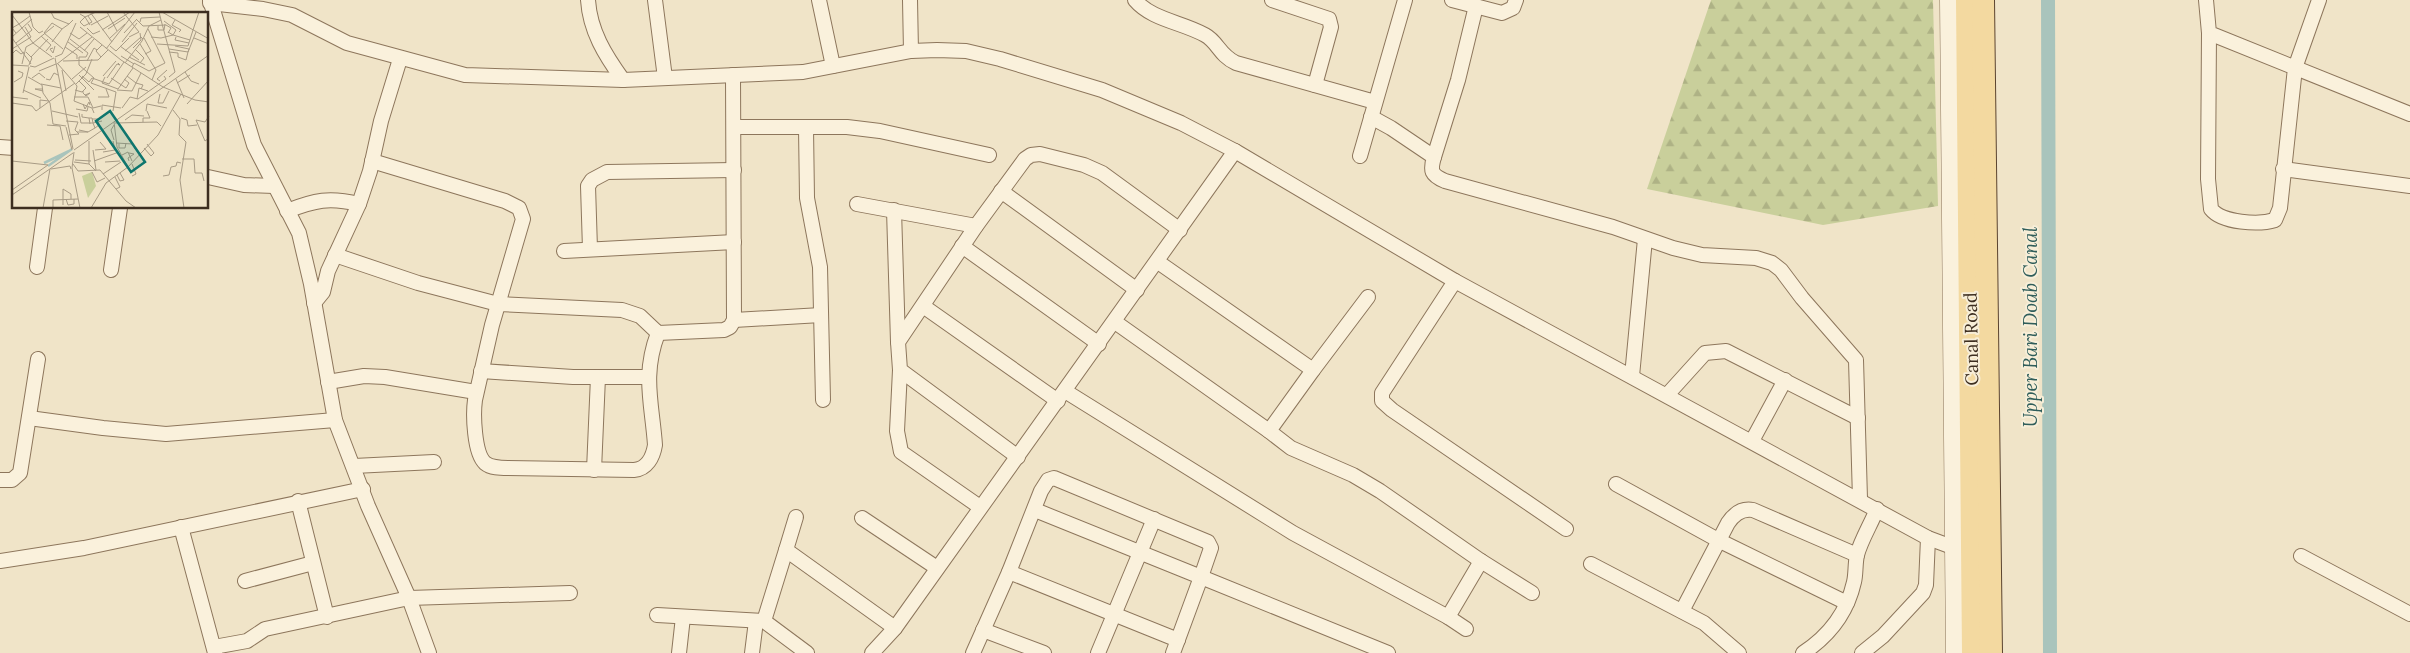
<svg xmlns="http://www.w3.org/2000/svg" width="2410" height="653" font-family="Lora,serif">
<defs>
<pattern id="forest-firs" width="22" height="20" patternUnits="userSpaceOnUse" patternTransform="scale(1.25)"><rect width="22" height="20" fill="#c9cf9b"/><path d="M5 1l3.5 6h-7zM16 11l3.5 6h-7z" fill="#aeb285"/></pattern>
</defs>
<rect width="100%" height="100%" fill="#f0e4c8"/>
<polygon fill="url(#forest-firs)" points="1711,0 1933,0 1938,206 1823,225 1647,189"/>
<g fill="none" stroke-linecap="round" stroke-linejoin="round">
<polyline stroke="#a9c4bc" stroke-width="14" points="2048,0 2050,653"/>
<g stroke="#8d765c" stroke-width="16">
<g id="minor">
<polyline points="210,0 254,145 299,233 311,284 335,420 368,506 409,598 429,653"/>
<path d="M 588,0 C 590,31 605,55 623,80"/>
<polyline points="655,0 665,78"/>
<polyline points="819,0 833,66"/>
<polyline points="910,0 911,51"/>
<path d="M 1135,0 C 1152,20 1182,22 1205,35 C 1218,42 1219,55 1236,63 L 1375,102"/>
<polyline points="1272,0 1329,19 1331,27 1315,85"/>
<polyline points="1452,0 1502,13 1513,8 1516,0"/>
<polyline points="2206,0 2209,33 2410,114"/>
<polyline points="210,3 263,9 292,15 347,43 465,75 623,80 803,72 911,51 937,50 966,51 1000,59 1102,90 1181,123 1235,151 1455,281 1928,538 1963,551"/>
<path d="M 2209,33 L 2208,179 L 2211,209 C 2222,223 2259,225 2275,220 L 2280,208 L 2295,68 L 2319,0"/>
<path d="M 1371,117 L 1391,128 L 1434,157 C 1430,171 1431,175 1445,181 L 1613,227 L 1673,248 L 1702,255 L 1756,258 L 1772,263 L 1781,270 L 1802,298 L 1856,360 L 1860,499"/>
<polyline points="734,127 847,127 880,131 989,155"/>
<polyline points="806,128 807,198 820,267 823,400"/>
<polyline points="0,147 14,148"/>
<polyline points="1360,156 1405,0"/>
<polyline points="1434,157 1458,80 1476,6"/>
<path d="M 372,161 L 505,201 L 519,208 L 523,219 L 492,325 L 475,400 C 473,414 474,453 485,463 C 491,468 500,468 508,468 L 634,470 C 647,469 653,457 655,445 C 652,403 642,375 658,333"/>
<polyline points="2283,169 2410,186"/>
<polyline points="208,177 244,185 274,186"/>
<polyline points="1001,191 1137,290"/>
<polyline points="857,204 976,226"/>
<polyline points="894,210 898,342"/>
<path d="M 287,211 C 315,200 329,197 359,204"/>
<polyline points="962,246 1099,344"/>
<polyline points="590,249 588,186 592,180 607,172 734,170"/>
<polyline points="564,251 734,242"/>
<polyline points="335,255 418,283 498,304 622,310 640,316 658,333 724,330 730,327 734,320 733,75"/>
<polyline points="1158,262 1313,370 1269,431 1291,448 1353,475 1380,491 1481,561 1532,593"/>
<polyline points="37,267 45,208"/>
<polyline points="111,270 120,208"/>
<polyline points="1455,281 1382,393 1382,401 1392,410 1566,529"/>
<polyline points="314,303 323,292 328,271 359,204 370,171 381,121 400,59"/>
<polyline points="923,306 1058,401"/>
<polyline points="734,320 821,315"/>
<polyline points="1115,322 1269,431"/>
<polyline points="900,370 897,431 901,452 980,507"/>
<polyline points="1313,370 1368,297"/>
<polyline points="481,371 573,377 647,377"/>
<polyline points="1632,376 1645,239"/>
<polyline points="328,382 364,376 385,377 476,392"/>
<polyline points="1065,391 1293,533 1448,617 1481,561"/>
<polyline points="1667,395 1705,353 1726,351 1858,418"/>
<polyline points="29,418 103,428 166,434 335,420"/>
<polyline points="1752,441 1785,380"/>
<polyline points="1018,457 900,370 898,342 976,226 1025,159 1031,155 1040,154 1084,165 1102,173 1180,230"/>
<polyline points="354,466 434,462"/>
<polyline points="594,470 598,377"/>
<polyline points="0,480 12,480 20,473 38,359"/>
<polyline points="1616,484 1718,540 1847,603"/>
<polyline points="298,501 327,617"/>
<polyline points="1035,510 1201,577 1173,653"/>
<polyline points="796,517 786,550 895,628"/>
<polyline points="862,518 937,568"/>
<polyline points="181,527 215,653"/>
<polyline points="2301,556 2410,614"/>
<polyline points="0,561 84,548 363,489"/>
<polyline points="1591,564 1704,623 1739,653"/>
<polyline points="1009,572 1178,640"/>
<polyline points="245,581 313,563"/>
<path d="M 1682,611 L 1728,523 C 1734,514 1742,508 1753,510 L 1857,555"/>
<polyline points="657,615 764,621 807,653"/>
<polyline points="1448,617 1466,629"/>
<polyline points="764,621 786,550"/>
<polyline points="983,630 1044,653"/>
<polyline points="214,647 247,641 265,629 409,598 570,593"/>
<polyline points="679,653 683,617"/>
<polyline points="752,653 756,621"/>
<polyline points="872,653 895,628 1235,151"/>
<polyline points="973,653 1009,572 1041,491 1048,480 1054,478 1208,542 1211,548 1201,577 1388,653"/>
<polyline points="1098,653 1154,519"/>
<path d="M 1803,653 C 1829,636 1847,613 1854,582 C 1856,574 1855,564 1857,555 C 1861,540 1871,524 1877,509"/>
<polyline points="1862,653 1883,636 1923,593 1926,585 1928,538"/>
</g>
</g>
<g stroke="#8d765c" stroke-width="19">
<polyline id="tertiary" points="1949,0 1955,653"/>
</g>
<g stroke="#5b4430" stroke-width="24">
<g id="primary">
<polyline points="1967,0 1973,653"/>
<polyline points="1983,0 1991,653"/>
</g>
</g>
<use href="#minor" stroke="#faf1dc" stroke-width="14"/>
<use href="#tertiary" stroke="#faf1dc" stroke-width="18"/>
<use href="#primary" stroke="#f3d9a0" stroke-width="22"/>
</g>
<g text-anchor="middle" dominant-baseline="central" stroke-width="4" stroke-linejoin="round" paint-order="stroke">
<g font-size="18" fill="#3d2e20" stroke="#f7eed8">
<text transform="translate(1971 339) rotate(-91)">Canal Road</text>
</g>
<g font-size="19" font-style="italic" fill="#2f5d5a" stroke="#f7eed8">
<text transform="translate(2030 327) rotate(-90)">Upper Bari Doab Canal</text>
</g>
</g>
<g transform="translate(12 12)">
<rect width="196" height="196" fill="#f0e4c8"/>
<path d="M 80,160 L 84,174 L 76,186 L 70,164 Z" fill="#c9cf9b"/>
<path fill="none" stroke="#a9c4bc" stroke-width="2.5" d="M 32,151 L 57,139M 36,154 L 60,137"/>
<path fill="none" stroke="#a89b85" stroke-width="1" d="M 17,0 L 21,15 L 27,21 L 31,19M 39,0 L 42,6 L 57,12 L 61,8M 78,0 L 100,30M 95,0 L 105,19M 111,0 L 127,20 L 117,25M 150,0 L 197,27M 68,2 L 73,5 L 84,0M 0,3 L 7,12 L 0,16 L 4,21M 18,4 L 7,12 L 21,31 L 42,14M 124,7 L 131,14 L 154,13 L 159,16 L 156,21M 149,8 L 163,60 L 157,65M 163,8 L 160,13 L 169,18 L 167,20M 152,9 L 164,18 L 161,23 L 156,20M 68,10 L 72,14 L 80,10 L 76,4M 68,10 L 73,5 L 78,13M 128,10 L 129,6 L 148,5M 79,13 L 96,4M 146,14 L 146,18 L 152,18 L 153,12M 68,15 L 109,48 L 151,75M 75,16 L 81,22 L 88,19M 96,17 L 113,6M 90,18 L 118,0M 181,18 L 187,0M 32,21 L 40,11 L 50,17 L 57,12M 32,21 L 51,37M 58,21 L 67,27 L 75,21M 112,21 L 125,7M 29,24 L 39,33 L 34,39M 0,25 L 20,7M 139,25 L 149,26 L 161,23 L 178,28M 164,25 L 163,28 L 177,31M 0,26 L 19,52M 132,26 L 139,39 L 133,42M 182,26 L 197,32M 58,27 L 76,41 L 74,45 L 67,45 L 67,49M 97,27 L 113,12M 40,30 L 50,17M 56,30 L 71,41M 110,30 L 125,11M 4,31 L 20,18 L 16,12M 21,31 L 40,45M 128,32 L 144,58 L 140,68M 145,32 L 176,34 L 181,18M 98,34 L 104,39 L 117,26M 108,34 L 127,48M 163,34 L 177,37 L 176,40M 53,35 L 65,43 L 65,47M 41,36 L 38,37 L 41,41 L 43,34M 121,36 L 129,28 L 128,21M 0,37 L 19,25 L 13,15M 94,37 L 123,0M 157,37 L 176,40 L 174,48 L 166,45 L 166,41 L 157,40M 124,38 L 132,46 L 128,51M 72,39 L 82,27M 113,39 L 129,25 L 131,27M 14,40 L 20,46 L 17,53M 176,40 L 184,20M 0,42 L 4,38 L 9,42 L 12,40M 109,44 L 122,52M 19,45 L 36,27M 43,45 L 50,42 L 64,11M 89,45 L 84,39 L 90,33M 117,45 L 133,53M 43,46 L 61,137M 51,49 L 86,48 L 96,38M 67,49 L 67,53 L 82,66M 75,49 L 82,36 L 85,38M 113,51 L 130,29 L 137,14 L 149,8 L 147,0M 10,52 L 14,35 L 21,31M 45,52 L 80,25M 46,52 L 65,74 L 62,89 L 80,96 L 82,101M 0,53 L 17,54M 18,54 L 23,55 L 42,46M 120,55 L 122,51 L 137,59 L 153,51 L 136,17M 50,58 L 54,79M 27,59 L 44,52M 173,60 L 179,69 L 187,72M 67,63 L 82,78M 70,64 L 77,70 L 80,66 L 97,72 L 112,50M 91,64 L 104,49M 16,65 L 30,73 L 31,81 L 38,91M 93,65 L 90,71 L 106,77 L 121,56M 20,66 L 27,61 L 33,66M 82,66 L 79,71 L 104,80 L 101,99M 95,66 L 105,52 L 108,53 L 106,51M 99,66 L 114,76 L 117,71 L 112,67M 34,67 L 38,68 L 42,61 L 46,63M 60,67 L 74,55M 164,67 L 172,86M 148,69 L 145,67 L 155,58M 2,70 L 10,65 L 11,61 L 6,59M 165,71 L 178,63M 29,72 L 49,76M 64,72 L 74,62 L 80,47M 151,75 L 183,88 L 197,90M 129,77 L 131,73 L 124,71 L 129,61M 11,78 L 29,86M 63,78 L 70,80 L 74,76 L 67,69M 105,78 L 120,79 L 124,71 L 115,64M 31,79 L 23,77 L 31,77M 71,79 L 71,81 L 74,84 L 78,81 L 73,83M 11,81 L 17,55M 148,82 L 146,91 L 151,91 L 157,79M 0,85 L 16,87M 62,85 L 76,85 L 81,96 L 89,94M 86,85 L 97,85 L 94,77M 125,87 L 127,76 L 136,79M 0,91 L 20,94 L 24,99 L 63,71M 38,91 L 41,112 L 54,114M 71,92 L 73,97 L 77,90 L 78,93M 175,92 L 197,68M 28,96 L 28,88 L 37,89M 110,96 L 118,85 L 126,87 L 154,67 L 152,64M 64,97 L 75,99 L 76,95M 90,98 L 90,93 L 109,96M 161,98 L 168,107 L 167,123 L 174,130 L 168,168 L 172,196M 40,99 L 66,105M 134,99 L 135,92 L 155,96M 67,101 L 69,111 L 81,111 L 83,116 L 76,120M 70,102 L 70,105 L 77,106 L 78,112M 77,106 L 80,106 L 81,111 L 90,109M 169,106 L 175,108 L 176,114 L 185,113M 80,107 L 86,107 L 87,113 L 83,116M 113,108 L 120,103 L 132,104M 184,108 L 193,129 L 197,126M 184,108 L 193,110 L 197,104M 54,109 L 66,110 L 63,118 L 67,122 L 57,123M 102,110 L 105,135 L 116,155M 131,110 L 131,106 L 138,106 L 135,99M 103,111 L 145,110 L 149,114M 35,113 L 48,114 L 51,128M 54,115 L 60,138M 65,120 L 76,120 L 67,118M 102,128 L 99,118 L 102,113M 77,129 L 77,152 L 84,159M 104,131 L 121,132 L 123,137M 107,132 L 107,136 L 113,136 L 114,131M 132,136 L 139,144 L 142,141 L 135,132M 62,138 L 197,43M 81,138 L 84,158M 83,138 L 94,137 L 88,130M 62,140 L 60,156 L 68,196M 91,140 L 103,138 L 101,129M 117,141 L 122,142 L 116,146 L 117,149M 110,143 L 116,140 L 120,149M 170,147 L 182,147 L 183,161 L 190,161 L 192,169M 63,148 L 79,149M 0,149 L 36,153 L 0,178M 82,149 L 107,140M 62,150 L 77,152M 93,150 L 108,149M 61,152 L 66,159 L 88,158 L 114,189 L 124,196M 120,152 L 124,162 L 120,164M 39,157 L 58,154 L 59,157M 80,160 L 85,170 L 93,166M 91,162 L 109,150M 105,163 L 108,169 L 112,168 L 108,161M 151,164 L 157,163 L 159,155 L 164,154 L 165,150 L 169,151M 103,165 L 108,175 L 104,177M 0,183 L 61,141M 54,187 L 56,193 L 62,192 L 62,187M 51,193 L 51,177 L 59,182 L 59,187M 31,196 L 38,157M 41,196 L 41,188 L 66,187M 79,196 L 94,171 L 116,155 L 146,123 L 169,82"/>
<path fill="#0f766e" fill-opacity="0.15" stroke="#0f766e" stroke-width="2.5" d="M 98,99 L 133,150 L 119,160 L 84,109 Z"/>
<rect width="196" height="196" fill="none" stroke="#3d2e20" stroke-width="2.5"/>
</g>
</svg>
